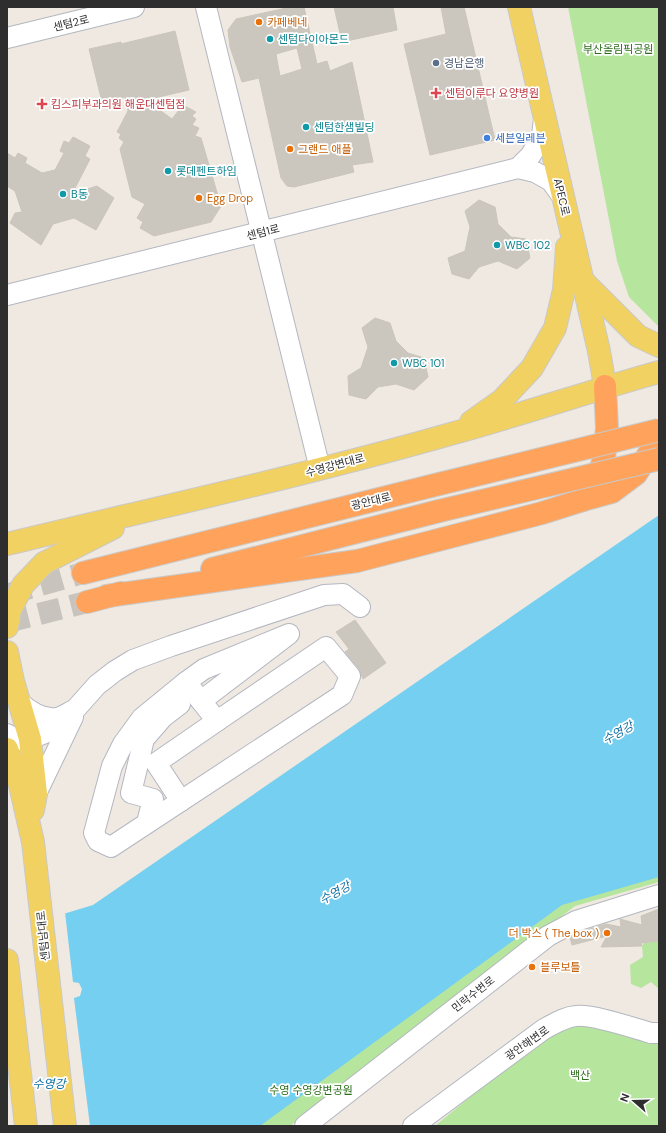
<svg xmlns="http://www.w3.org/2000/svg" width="666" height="1133" font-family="'DM Sans','Noto Sans KR',sans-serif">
<rect width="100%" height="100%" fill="#efe9e1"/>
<g fill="#b6e59e">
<polygon points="568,7 659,7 659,327 629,297 617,261"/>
<polygon points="659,858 659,882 575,906 290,1126 237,1126 555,890"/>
<polygon points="659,941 659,989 651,982 641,988 631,984 630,965 643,957 642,946 644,943"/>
<polygon points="583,1024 659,1042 659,1126 435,1126 530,1047 557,1028"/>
</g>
<polygon fill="#75cff0" points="659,515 659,877 562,905 260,1126 7,1126 7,931 93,905"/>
<polygon fill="#efe9e1" points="65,912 73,982 79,983 82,989 80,996 74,998 90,1126 7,1126 7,929"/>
<g fill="#cbc7bf" stroke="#cbc5ba" fill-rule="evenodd">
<path d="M 291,7 L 304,7 L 317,64 L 327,61 L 330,71 L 352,62 L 373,162 L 352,165 L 354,172 L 294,187 L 287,186 L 281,178 L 259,78 L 242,82 L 230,47 L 228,30 L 236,19 ZM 297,48 L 302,69 L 280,76 L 276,54 Z"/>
<polygon points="334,7 393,7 397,30 342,42"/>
<polygon points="441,7 464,7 495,140 430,155 404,44 446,34"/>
<polygon points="175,31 189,90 146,100 172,119 183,105 196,112 192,116 196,119 192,125 199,128 195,136 201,138 221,206 211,222 154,236 140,228 143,222 137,218 145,204 132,197 120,149 124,142 119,138 121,134 117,132 128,111 125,97 102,102 89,49 121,42 121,44"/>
<polygon points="73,137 90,146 85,156 90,159 72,194 97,186 114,198 96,230 74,218 53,224 41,245 10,223 15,213 22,212 15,191 7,186 7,153 15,158 18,153 27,158 25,163 42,173 55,170 64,153 60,151 64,141 69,143"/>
<polygon points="479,200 495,207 498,224 511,237 526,239 530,258 517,269 498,261 479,267 469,279 452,274 448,258 465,251 470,227 465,211"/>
<polygon points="375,318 390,323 396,341 408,353 424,358 428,377 414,390 396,384 378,387 366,399 349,395 348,376 361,368 368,347 362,328"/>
<polygon points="355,620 386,663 363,679 359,669 345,652 349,649 336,632"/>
<polygon points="659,909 659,941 641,943 642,946 601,947 607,936 572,945 570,937 580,932 606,924 621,927 620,919 642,925 641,916"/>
</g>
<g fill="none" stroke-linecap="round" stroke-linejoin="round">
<g stroke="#c8c4bd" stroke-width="22" stroke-dasharray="22 11" stroke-linecap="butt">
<polyline points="9,594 83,573"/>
<polyline points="7,622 87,602"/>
</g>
<g stroke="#b4b7c1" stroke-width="22">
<g id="minor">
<polyline points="206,7 320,469"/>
<polyline points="7,38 134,7"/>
<polyline points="518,168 531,155 542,135 544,119"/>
<polyline points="7,295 518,168 535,172 551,181 562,196"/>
<polygon points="326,647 350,676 342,695 111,847 98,841 94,833 112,766 123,744 142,718 186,682 217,721"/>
<polyline points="186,682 204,669 289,634 201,701"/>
<path d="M 19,702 C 30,712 42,720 57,718 C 62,717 68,713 72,711"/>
<polyline points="7,734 16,740 30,739 53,730 64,722 97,685 115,671 133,660 171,646 324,595 343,594 360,607"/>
<polyline points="36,794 73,717"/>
<polyline points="181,801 156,763 217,721"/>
<polyline points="147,823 153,799 131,793 144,739 163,717 180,704"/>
<polyline points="305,1126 548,936 576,921 659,895"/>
<path d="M 413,1126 L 544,1029 C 554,1024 564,1017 576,1016 C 593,1014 633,1028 651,1033 L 659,1033"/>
</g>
</g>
<g stroke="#c9c9c9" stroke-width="24">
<g id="major">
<polyline points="519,7 599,351 605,386"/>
<polyline points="582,280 638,336 659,346"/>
<polyline points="471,422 502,400 532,368 555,328 564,290 567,247"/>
<path d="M 7,544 C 156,508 307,475 454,433 C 523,414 590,391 659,372"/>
<polyline points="7,627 10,610 23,585 44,563 113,528"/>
<polyline points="7,652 13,681 30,739 36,794 33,810"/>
<polyline points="7,749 20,785 33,842 65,1126"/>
<polyline points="7,960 26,1126"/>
</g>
</g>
<g stroke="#c9c9c9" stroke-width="24">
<g id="highway">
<polyline points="583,500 612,492 636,474 659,438"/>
<polyline points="212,569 439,511"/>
<polyline points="83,573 431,486"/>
<polyline points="107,596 357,561 542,513 583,500 596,482 604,459 607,428 605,386"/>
<polyline points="87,602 121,593"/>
</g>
</g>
<use href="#minor" stroke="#fff" stroke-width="20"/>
<use href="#major" stroke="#f2d163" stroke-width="22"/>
<use href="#highway" stroke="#ffa35c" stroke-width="22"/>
<g stroke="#c9c9c9" stroke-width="24" stroke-linecap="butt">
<g id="highway-bridge">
<polyline points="431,486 659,430"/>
<polyline points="439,511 659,459"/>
</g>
</g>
<use href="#highway-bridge" stroke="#ffa35c" stroke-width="22"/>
</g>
<g fill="#e8710a" stroke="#fff" stroke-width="1.5">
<circle cx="259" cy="22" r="4"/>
<circle cx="290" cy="149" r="4"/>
<circle cx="199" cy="198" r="4"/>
<circle cx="607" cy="933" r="4"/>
<circle cx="532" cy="967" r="4"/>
</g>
<g fill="#0f9aa8" stroke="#fff" stroke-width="1.5">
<circle cx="270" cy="39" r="4"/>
<circle cx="306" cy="127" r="4"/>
<circle cx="168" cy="171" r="4"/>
<circle cx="63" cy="194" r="4"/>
<circle cx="497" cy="245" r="4"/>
<circle cx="394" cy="363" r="4"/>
</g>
<circle fill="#5c6f8a" stroke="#fff" stroke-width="1.5" cx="436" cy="63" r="4"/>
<g fill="#e0444e" stroke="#fff" stroke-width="1.5">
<path d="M434 87h4v4h4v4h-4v4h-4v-4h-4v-4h4z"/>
<path d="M40 98h4v4h4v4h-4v4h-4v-4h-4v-4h4z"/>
</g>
<circle fill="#3f7fe0" stroke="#fff" stroke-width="1.5" cx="487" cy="138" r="4"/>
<g text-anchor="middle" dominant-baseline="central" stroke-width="3.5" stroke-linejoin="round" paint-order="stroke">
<g font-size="11" fill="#c56008" stroke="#fff" text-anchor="start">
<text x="267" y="22">카페베네</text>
<text x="298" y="149">그랜드 애플</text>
<text x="207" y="198">Egg Drop</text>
<text x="599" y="933" text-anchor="end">더 박스 ( The box )</text>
<text x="540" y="967">블루보틀</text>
</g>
<g font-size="11" fill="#2e2e2e" stroke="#fff">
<text transform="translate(71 23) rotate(-14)">센텀2로</text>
<text transform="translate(562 197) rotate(77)">APEC로</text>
<text transform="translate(263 232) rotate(-14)">센텀1로</text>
<text transform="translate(335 465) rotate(-15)">수영강변대로</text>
<text transform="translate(371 501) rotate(-14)">광안대로</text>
<text transform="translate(43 936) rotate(-96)">센텀남대로</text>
<text transform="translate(473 994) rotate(-38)">민락수변로</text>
<text transform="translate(527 1043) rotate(-35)">광안해변로</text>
</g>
<g font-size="11" fill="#0d838f" stroke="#fff" text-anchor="start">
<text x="278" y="39">센텀다이아몬드</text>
<text x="314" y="127">센텀한샘빌딩</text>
<text x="176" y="171">롯데펜트하임</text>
<text x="71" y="194">B동</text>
<text x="505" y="245">WBC 102</text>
<text x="402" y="363">WBC 101</text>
</g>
<g font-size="11" fill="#2c6e1b" stroke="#fff">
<text x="618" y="49">부산올림픽공원</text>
<text x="580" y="1075">백산</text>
<text x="311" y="1090">수영 수영강변공원</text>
</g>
<g font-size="11" fill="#4e5e75" stroke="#fff" text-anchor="start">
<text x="444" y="63">경남은행</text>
</g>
<g font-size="11" fill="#be3a42" stroke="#fff" text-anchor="start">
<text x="445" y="93">센텀이루다 요양병원</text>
<text x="51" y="104">킴스피부과의원 해운대센텀점</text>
</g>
<g font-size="11" fill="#366cbe" stroke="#fff" text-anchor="start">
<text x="495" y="138">세븐일레븐</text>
</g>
<g font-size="12" font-style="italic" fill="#0d6fa3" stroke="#fff">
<text transform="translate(618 733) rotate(-29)">수영강</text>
<text transform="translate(335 893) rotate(-29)">수영강</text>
<text x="49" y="1084">수영강</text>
</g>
</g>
<rect width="666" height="1133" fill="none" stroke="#2e2e2e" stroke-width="16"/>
<g transform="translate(634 1101) rotate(290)" stroke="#ffffff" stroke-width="3" paint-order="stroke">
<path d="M0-3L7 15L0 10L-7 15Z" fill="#2e2e2e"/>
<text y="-6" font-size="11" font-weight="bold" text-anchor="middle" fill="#2e2e2e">N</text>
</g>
</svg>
